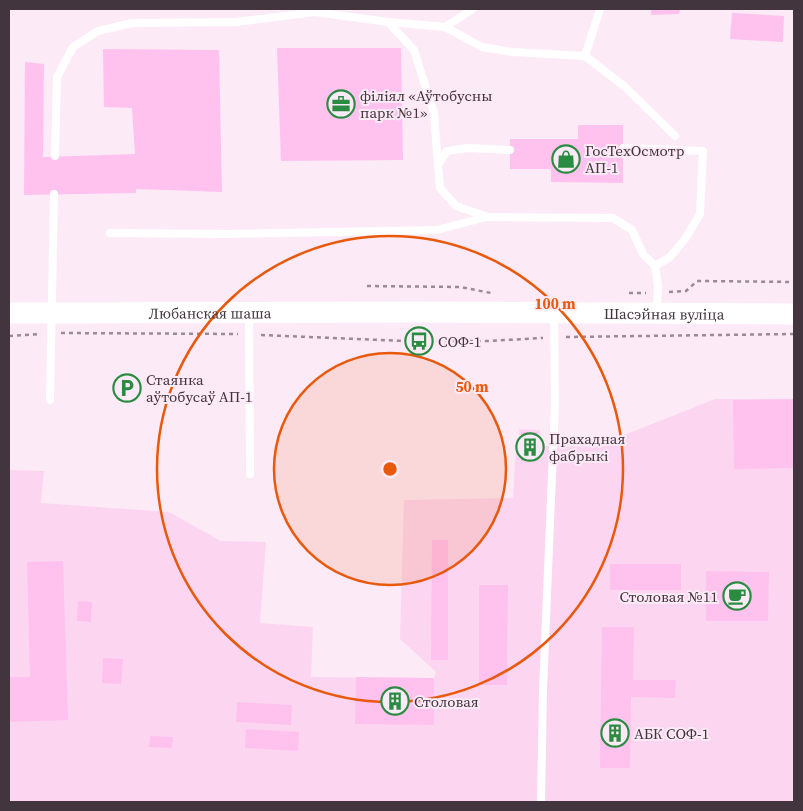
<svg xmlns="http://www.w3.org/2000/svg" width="803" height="811" font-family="'Source Serif 4',serif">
<rect width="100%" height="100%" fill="#fdeaf7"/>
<polygon fill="#fcd6f1" points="715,399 794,399 794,802 9,802 9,470 44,471 41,503 169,512 221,541 266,542 260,623 313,627 311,677 434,678 436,672 400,639 404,500 513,498 516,446 520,446 519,429 540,430 542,446 594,447"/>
<g fill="#ffc1ee">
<polygon points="651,9 680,9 679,14 651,15"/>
<polygon points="732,13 784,16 783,42 730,39"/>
<polygon points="277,48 401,48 403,160 281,161"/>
<polygon points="103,49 219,50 222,192 136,189 136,193 24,195 25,62 44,64 43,157 135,154 132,108 104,107"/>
<polygon points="578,125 623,125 623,183 551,182 551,169 510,169 510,139 578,139"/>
<polygon points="794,399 794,468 734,469 733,400"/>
<rect x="521" y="432" width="17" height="29"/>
<polygon points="432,540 448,540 448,660 431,660"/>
<polygon points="63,561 68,720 9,722 9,677 30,677 27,562"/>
<rect x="610" y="564" width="71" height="26"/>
<polygon points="706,571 769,572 768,621 706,621"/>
<polygon points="479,585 508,585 507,685 479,685"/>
<polygon points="78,601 92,602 91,622 77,621"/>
<polygon points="602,627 634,627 633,680 676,680 675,698 631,697 630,768 600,768"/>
<polygon points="103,658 123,659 121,684 102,683"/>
<polygon points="356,677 434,678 434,725 355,724"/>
<polygon points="237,702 292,705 291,725 236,722"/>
<polygon points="246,729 299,732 298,751 245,748"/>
<polygon points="150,736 173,737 172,748 149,747"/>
</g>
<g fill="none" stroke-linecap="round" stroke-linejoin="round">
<g stroke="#9a8a95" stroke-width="2.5" stroke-dasharray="4 4" stroke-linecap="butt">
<polyline points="367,286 460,287 491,293"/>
<polyline points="669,292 686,291 697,281 794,282"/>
<polyline points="629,293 646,293"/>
<polyline points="61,333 238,334"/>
<polyline points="261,335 404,341 488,341 543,338"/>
<polyline points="9,336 41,334"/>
<polyline points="566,337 794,334"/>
</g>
<g stroke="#fff" stroke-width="8">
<polyline points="388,22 445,27 482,47 513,52 585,56 624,86 675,136"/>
<polyline points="445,27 473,9"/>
<polyline points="585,56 600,9"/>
<polyline points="623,148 703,151 700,214 685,239 670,257 655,266"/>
<polyline points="510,150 468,148 447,151 438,165 440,188 456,206 488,217 613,218 632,230 643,254 655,266 658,287 657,311"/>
<polyline points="55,156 57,77 73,47 98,31 132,23 236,22 315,12 388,22 414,50 434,113 438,165"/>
<polyline points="110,233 227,234 437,230 486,217"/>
<polyline points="249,313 250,474"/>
<polyline points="50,400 54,194"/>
<polyline points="541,802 543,690 555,404 554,315"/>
</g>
<path stroke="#fff" stroke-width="21" id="s1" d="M 9,313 L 413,312 L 794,314"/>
</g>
<circle cx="390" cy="469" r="116" fill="#e8590c" fill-opacity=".12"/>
<g fill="none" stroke="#e8590c" stroke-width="2.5">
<circle cx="390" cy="469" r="116"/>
<circle cx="390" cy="469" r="233"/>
</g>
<defs>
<g id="office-ring" transform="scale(1.4375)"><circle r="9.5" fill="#fdeaf7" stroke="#298c41" stroke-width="1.5"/><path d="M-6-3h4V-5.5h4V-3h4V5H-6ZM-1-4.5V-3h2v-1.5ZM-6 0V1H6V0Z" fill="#298c41"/></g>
<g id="shop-ring" transform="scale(1.4375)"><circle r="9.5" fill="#fdeaf7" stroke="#298c41" stroke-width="1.5"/><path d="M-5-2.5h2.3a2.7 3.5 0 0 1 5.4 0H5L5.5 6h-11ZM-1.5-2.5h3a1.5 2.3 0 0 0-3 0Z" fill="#298c41"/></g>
<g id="bus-ring" transform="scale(1.4375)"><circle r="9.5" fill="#fdeaf7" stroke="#298c41" stroke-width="1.5"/><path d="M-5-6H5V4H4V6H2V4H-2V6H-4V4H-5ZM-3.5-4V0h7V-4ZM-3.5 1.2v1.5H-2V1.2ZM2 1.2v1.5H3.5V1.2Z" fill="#298c41"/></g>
<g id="parking-ring" transform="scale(1.4375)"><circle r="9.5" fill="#fdeaf7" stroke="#298c41" stroke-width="1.5"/><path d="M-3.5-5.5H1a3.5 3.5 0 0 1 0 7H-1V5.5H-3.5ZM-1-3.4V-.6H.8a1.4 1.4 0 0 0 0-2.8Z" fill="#298c41"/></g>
<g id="building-ring" transform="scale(1.4375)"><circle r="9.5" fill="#fdeaf7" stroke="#298c41" stroke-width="1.5"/><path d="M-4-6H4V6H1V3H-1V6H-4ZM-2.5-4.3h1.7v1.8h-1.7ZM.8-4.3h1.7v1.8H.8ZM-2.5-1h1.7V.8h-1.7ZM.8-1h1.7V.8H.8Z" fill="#298c41"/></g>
<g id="cafe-ring" transform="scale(1.4375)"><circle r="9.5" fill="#fdeaf7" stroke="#298c41" stroke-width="1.5"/><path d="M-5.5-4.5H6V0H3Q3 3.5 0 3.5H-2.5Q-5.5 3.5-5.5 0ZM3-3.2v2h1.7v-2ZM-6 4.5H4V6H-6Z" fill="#298c41"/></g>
</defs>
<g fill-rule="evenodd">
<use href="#office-ring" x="341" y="104"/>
<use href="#shop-ring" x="566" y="159"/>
<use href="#bus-ring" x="419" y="341"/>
<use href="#parking-ring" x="127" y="388"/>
<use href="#building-ring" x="530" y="447"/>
<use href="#cafe-ring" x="737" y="596"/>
<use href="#building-ring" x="395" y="701"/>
<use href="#building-ring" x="615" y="733"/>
</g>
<g text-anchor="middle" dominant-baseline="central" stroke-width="4" stroke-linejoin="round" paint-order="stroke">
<g font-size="15" fill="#42353e" stroke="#fdeaf7" text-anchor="start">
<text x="360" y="95">філіял «Аўтобусны<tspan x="360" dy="17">парк №1»</tspan></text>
<text x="585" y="150">ГосТехОсмотр<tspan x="585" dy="17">АП-1</tspan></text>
<text x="438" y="341">СОФ-1</text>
<text x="146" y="379">Стаянка<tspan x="146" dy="17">аўтобусаў АП-1</tspan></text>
<text x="549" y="438">Прахадная<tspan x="549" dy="17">фабрыкі</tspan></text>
<text x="718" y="596" text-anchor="end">Столовая №11</text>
<text x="414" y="701">Столовая</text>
<text x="634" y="733">АБК СОФ-1</text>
</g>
<g font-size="15" fill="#42353e" stroke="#fdeaf7">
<text stroke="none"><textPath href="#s1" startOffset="201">Любанская шаша</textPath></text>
<text stroke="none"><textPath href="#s1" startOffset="655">Шасэйная вуліца</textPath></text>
</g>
</g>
<circle cx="390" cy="469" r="8" fill="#e8590c" stroke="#fdeaf7" stroke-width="2.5"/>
<g font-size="15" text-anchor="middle" font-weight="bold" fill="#e8590c" stroke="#fdeaf7" stroke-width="4" stroke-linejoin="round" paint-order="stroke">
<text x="555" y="309">100 m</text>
<text x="472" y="392">50 m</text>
</g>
<rect width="803" height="811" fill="none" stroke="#42353e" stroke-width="20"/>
</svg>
